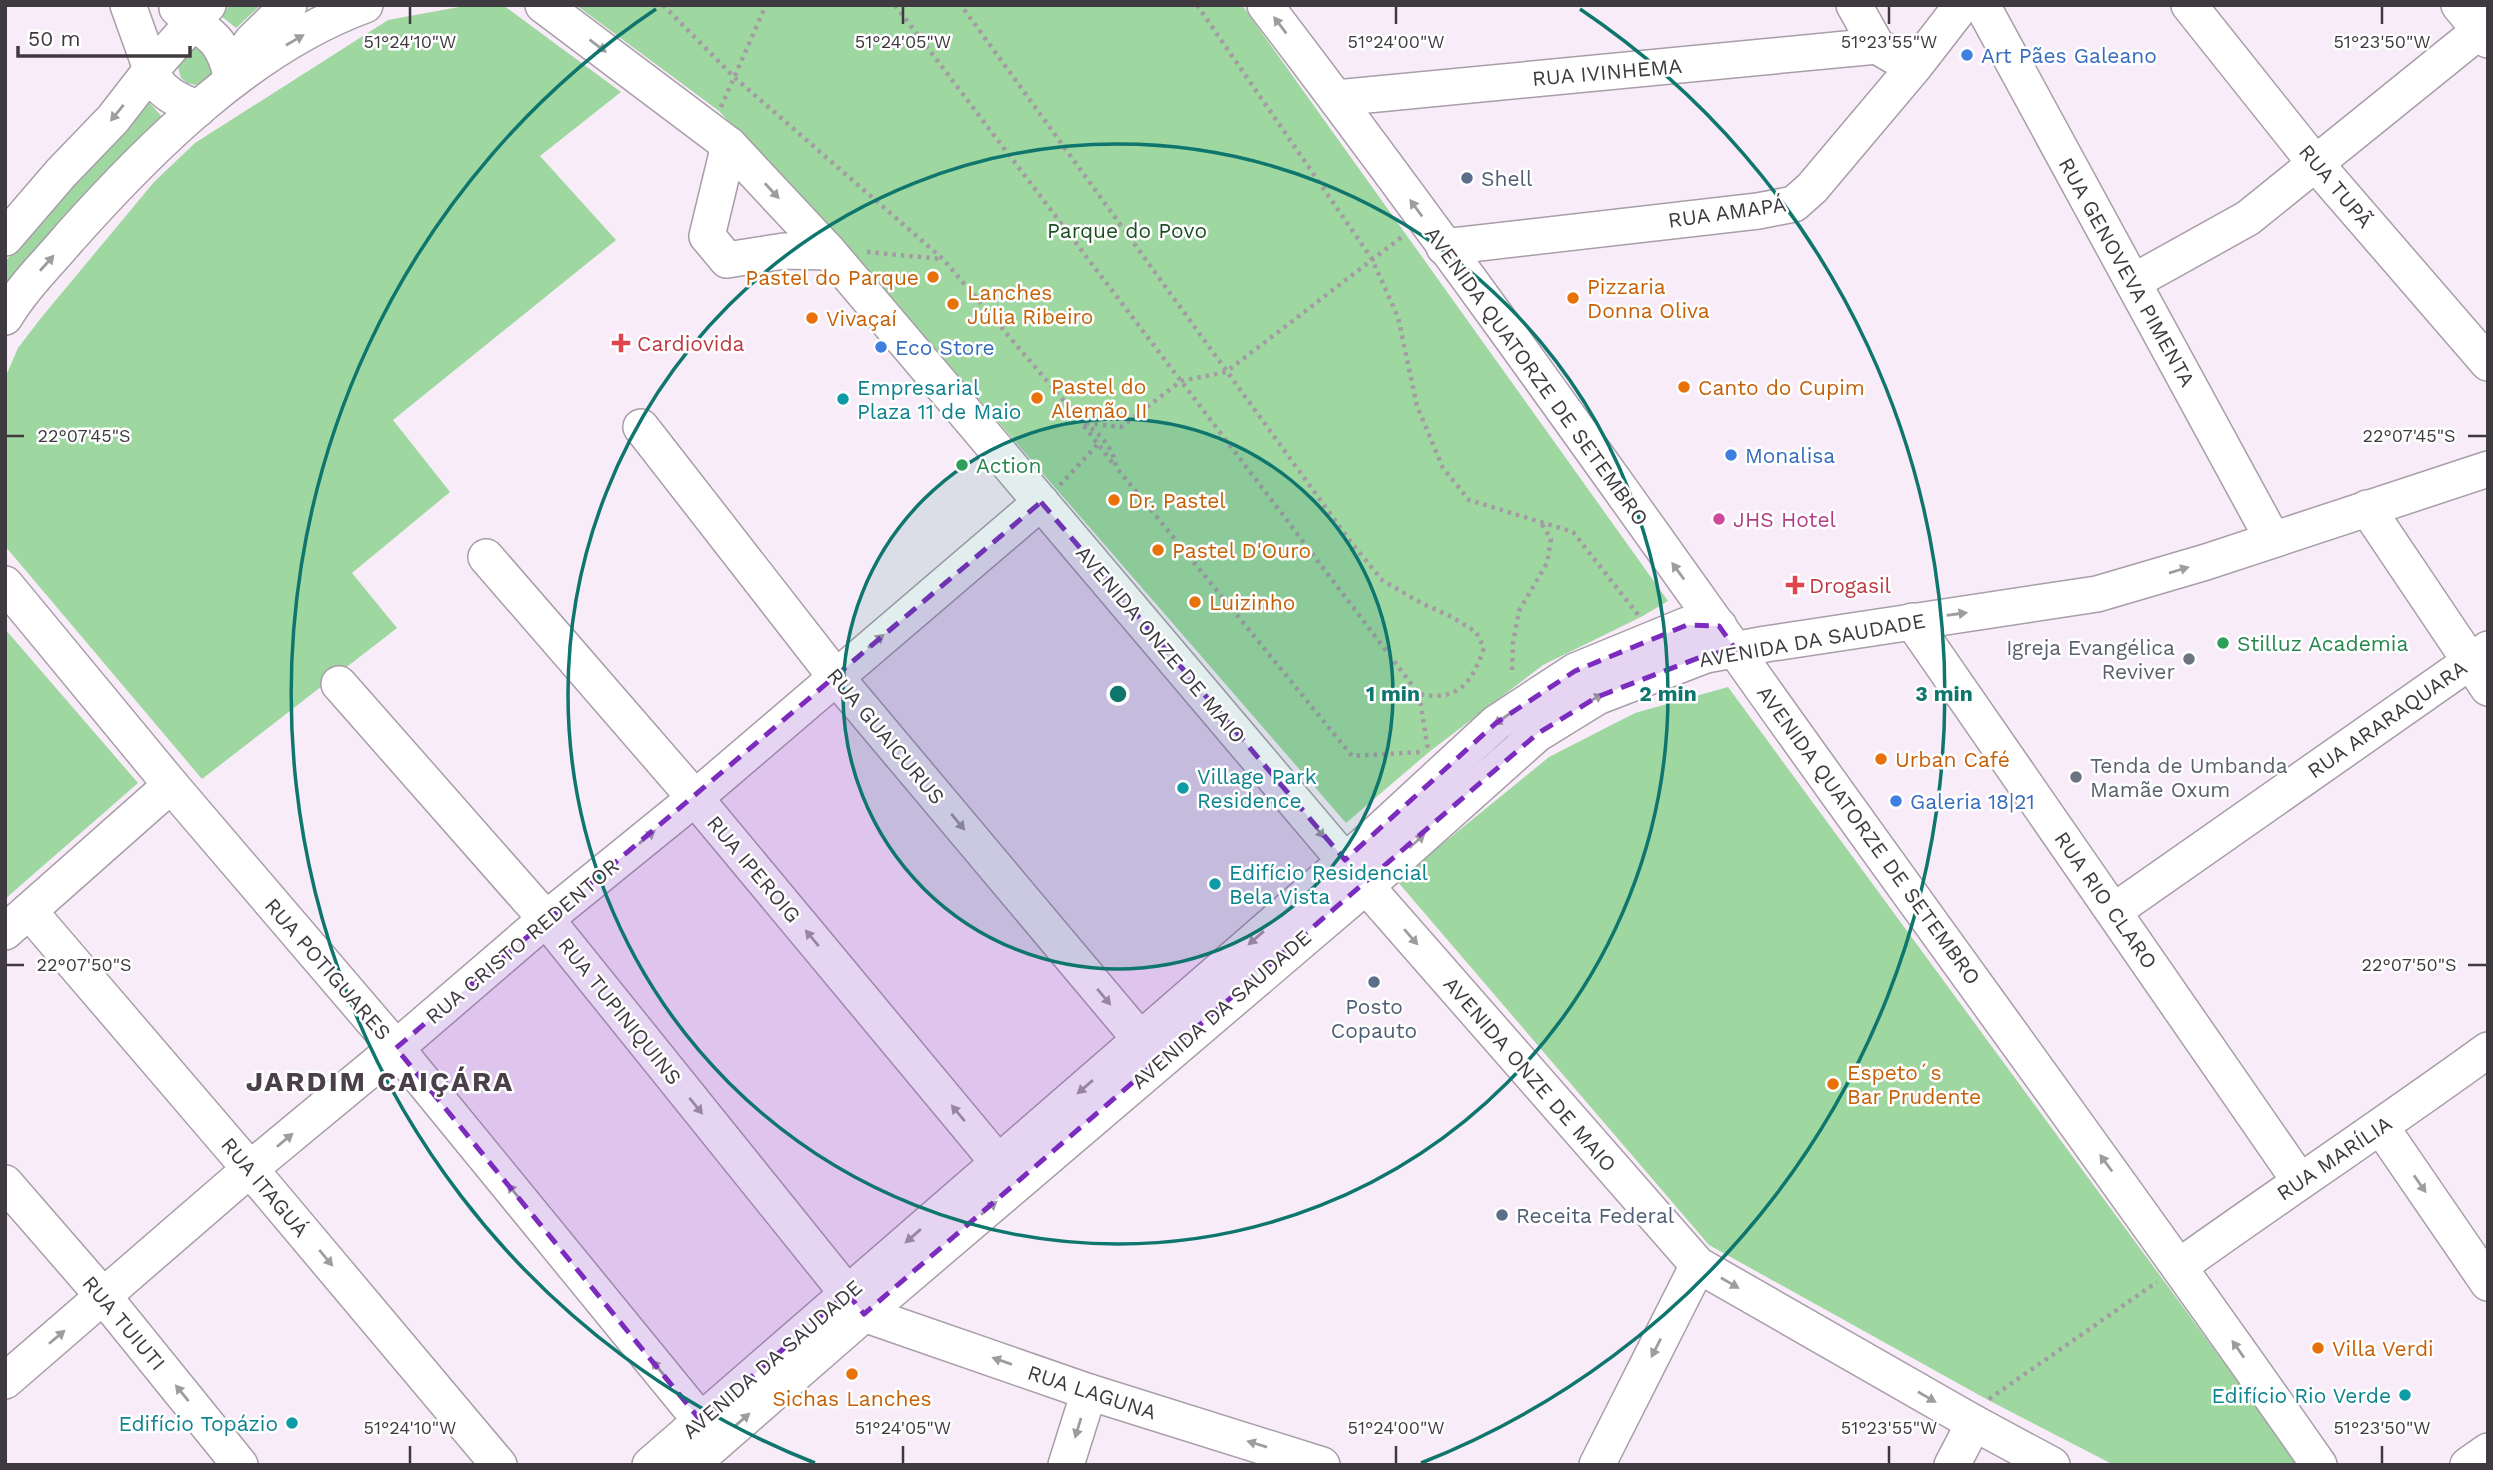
<svg xmlns="http://www.w3.org/2000/svg" width="2493" height="1470" font-family="'Work Sans',sans-serif">
<rect width="100%" height="100%" fill="#f8ecf9"/>
<g fill="#9ed7a0">
<polygon points="230,5 261,5 236,28 220,15"/>
<polygon points="470,5 503,5 621,92 540,156 616,240 393,420 450,492 352,573 397,628 202,779 5,546 5,378 18,348 41,318 154,182 195,143 388,20"/>
<polygon points="576,5 1242,5 1668,601 1641,617 1543,665 1429,752 1346,823 849,250 719,111"/>
<polygon points="193,46 200,46 216,72 200,86 187,83 181,78 177,64"/>
<polygon points="147,100 164,119 5,288 5,262"/>
<polygon points="5,629 138,783 5,899"/>
<polygon points="1728,687 2299,1465 2114,1465 1988,1400 1709,1245 1397,881 1549,757 1635,713"/>
</g>
<g fill="none" stroke-linecap="round" stroke-linejoin="round">
<g stroke="#a89da9" stroke-width="38">
<g id="minor">
<path d="M 128,5 L 155,80 C 166,96 181,101 198,109"/>
<polyline points="543,5 729,145 829,252 1366,886 1698,1265 1974,1423 2052,1465"/>
<path d="M 1265,5 C 1434,226 1594,452 1755,678 C 1942,941 2134,1200 2319,1465"/>
<polyline points="1854,5 1877,46 1894,56"/>
<polyline points="1982,5 2272,538"/>
<polyline points="2189,5 2315,163 2488,363"/>
<polyline points="2459,5 2488,40"/>
<path d="M 177,8 C 203,35 219,30 230,71"/>
<polyline points="230,71 252,41 289,5"/>
<polyline points="1336,98 1877,46"/>
<polyline points="729,145 707,236 727,260 784,251 829,252"/>
<polyline points="5,238 61,173 113,119 151,70 208,5"/>
<polyline points="1444,247 1758,211 1794,204 1812,188 1914,67 1962,5"/>
<polyline points="2133,282 2248,218 2488,24"/>
<path d="M 5,317 C 22,288 47,264 69,238 C 149,148 250,47 365,5"/>
<polyline points="641,427 835,676 1140,1039"/>
<polyline points="2367,508 2488,688"/>
<polyline points="486,557 695,798 1012,1179"/>
<polyline points="5,584 171,785 396,1048 701,1421"/>
<polyline points="1912,621 2299,1180"/>
<polyline points="339,684 546,919 864,1314 1089,1392 1322,1465"/>
<polyline points="29,911 250,1169 499,1465"/>
<polyline points="2114,911 2488,649"/>
<polyline points="5,932 171,785"/>
<polyline points="2381,1127 2488,1283"/>
<polyline points="5,1183 104,1297 240,1465"/>
<path d="M 2180,1266 C 2282,1193 2386,1124 2488,1050"/>
<polyline points="5,1381 250,1169 396,1048 546,919 695,798 1041,502"/>
<polyline points="650,1465 1365,844 1496,723 1575,671 1687,625 1719,626"/>
<polyline points="691,1465 864,1314 1386,869 1537,734 1597,697 1706,655 1766,644 2097,594 2206,562 2488,469"/>
<polyline points="1066,1465 1089,1392"/>
<polyline points="1597,1465 1698,1265"/>
<polyline points="1952,1465 1974,1423"/>
<polyline points="2468,1465 2488,1451"/>
</g>
</g>
<g stroke="#a49ba4" stroke-width="4.5" stroke-dasharray="3.5 5" stroke-linecap="butt">
<path d="M 663,5 L 734,77 L 943,259 L 1082,422 C 1099,432 1113,447 1116,467 L 1352,756 L 1422,752"/>
<path d="M 895,5 L 1419,694 C 1458,702 1472,683 1484,648 L 1476,632 L 1452,617 L 1421,603 L 1382,580 L 1350,541 L 961,5"/>
<polyline points="1197,5 1372,259 1398,317 1417,406 1443,468 1469,500 1573,532 1639,616"/>
<polyline points="721,107 766,5"/>
<polyline points="867,252 942,259"/>
<polyline points="1086,423 1121,427 1181,381 1226,372 1403,236"/>
<polyline points="1084,426 1115,466"/>
<polyline points="1060,485 1098,444"/>
<polyline points="1512,670 1513,643 1519,611 1547,563 1551,539 1541,523"/>
<polyline points="1419,694 1428,750"/>
<polyline points="1989,1399 2157,1282"/>
</g>
<use href="#minor" stroke="#fff" stroke-width="35"/>
</g>
<defs><path id="oneway-solid" d="M-6-.8H1V-3.2L6.5 0L1 3.2V.8H-6Z" transform="scale(1.75)"/></defs>
<g fill="#9f9c9f">
<use href="#oneway-solid" transform="translate(1280 25) rotate(-127)"/>
<use href="#oneway-solid" transform="translate(295 40) rotate(-30)"/>
<use href="#oneway-solid" transform="translate(598 46) rotate(37)"/>
<use href="#oneway-solid" transform="translate(117 113) rotate(129)"/>
<use href="#oneway-solid" transform="translate(772 191) rotate(47)"/>
<use href="#oneway-solid" transform="translate(1416 208) rotate(-126)"/>
<use href="#oneway-solid" transform="translate(47 263) rotate(-48)"/>
<use href="#oneway-solid" transform="translate(2179 570) rotate(-17)"/>
<use href="#oneway-solid" transform="translate(1678 571) rotate(-126)"/>
<use href="#oneway-solid" transform="translate(1957 614) rotate(-8)"/>
<use href="#oneway-solid" transform="translate(876 641) rotate(-40)"/>
<use href="#oneway-solid" transform="translate(1594 699) rotate(-28)"/>
<use href="#oneway-solid" transform="translate(1502 719) rotate(145)"/>
<use href="#oneway-solid" transform="translate(958 822) rotate(50)"/>
<use href="#oneway-solid" transform="translate(1318 830) rotate(50)"/>
<use href="#oneway-solid" transform="translate(647 837) rotate(-39)"/>
<use href="#oneway-solid" transform="translate(1417 841) rotate(-42)"/>
<use href="#oneway-solid" transform="translate(1411 937) rotate(49)"/>
<use href="#oneway-solid" transform="translate(812 938) rotate(-130)"/>
<use href="#oneway-solid" transform="translate(1256 938) rotate(139)"/>
<use href="#oneway-solid" transform="translate(1104 997) rotate(50)"/>
<use href="#oneway-solid" transform="translate(1085 1087) rotate(139)"/>
<use href="#oneway-solid" transform="translate(696 1106) rotate(51)"/>
<use href="#oneway-solid" transform="translate(958 1113) rotate(-130)"/>
<use href="#oneway-solid" transform="translate(285 1140) rotate(-40)"/>
<use href="#oneway-solid" transform="translate(2106 1163) rotate(-126)"/>
<use href="#oneway-solid" transform="translate(2420 1184) rotate(55)"/>
<use href="#oneway-solid" transform="translate(514 1192) rotate(-129)"/>
<use href="#oneway-solid" transform="translate(989 1208) rotate(-40)"/>
<use href="#oneway-solid" transform="translate(913 1236) rotate(139)"/>
<use href="#oneway-solid" transform="translate(326 1258) rotate(50)"/>
<use href="#oneway-solid" transform="translate(1730 1283) rotate(30)"/>
<use href="#oneway-solid" transform="translate(57 1337) rotate(-40)"/>
<use href="#oneway-solid" transform="translate(1656 1348) rotate(117)"/>
<use href="#oneway-solid" transform="translate(2238 1349) rotate(-125)"/>
<use href="#oneway-solid" transform="translate(1002 1361) rotate(-161)"/>
<use href="#oneway-solid" transform="translate(658 1368) rotate(-129)"/>
<use href="#oneway-solid" transform="translate(182 1393) rotate(-129)"/>
<use href="#oneway-solid" transform="translate(1927 1397) rotate(30)"/>
<use href="#oneway-solid" transform="translate(742 1420) rotate(-41)"/>
<use href="#oneway-solid" transform="translate(1078 1428) rotate(107)"/>
<use href="#oneway-solid" transform="translate(1257 1444) rotate(-163)"/>
</g>
<path fill="#7b2cbf" fill-opacity="0.2" stroke="#7b2cbf" stroke-width="5" stroke-dasharray="14 9" stroke-linejoin="round" d="M 1041,502 L 1345,860 L 1496,723 L 1575,671 L 1687,625 L 1719,626 L 1736,650 L 1706,655 L 1597,697 L 1537,734 L 864,1314 L 847,1293 L 701,1421 L 396,1048 Z"/>
<path fill="none" stroke="#3f3a3f" stroke-width="2.5" d="M 410,7 L 410,24M 903,7 L 903,24M 1396,7 L 1396,24M 1889,7 L 1889,24M 2382,7 L 2382,24M 7,436 L 24,436M 2468,436 L 2486,436M 7,965 L 24,965M 2468,965 L 2486,965M 410,1446 L 410,1463M 903,1446 L 903,1463M 1396,1446 L 1396,1463M 1889,1446 L 1889,1463M 2382,1446 L 2382,1463"/>
<circle cx="1118" cy="694" r="275" fill="#0f766e" fill-opacity=".12"/>
<g fill="none" stroke="#0f766e" stroke-width="3.5">
<circle cx="1118" cy="694" r="275"/>
<circle cx="1118" cy="694" r="550"/>
<path d="M815 1463A826 826 0 0 1 656 9M1580 9A826 826 0 0 1 1421 1463"/>
</g>
<g fill="#3f7fe0" stroke="#fff" stroke-width="2.5">
<circle cx="1967" cy="55" r="7"/>
<circle cx="881" cy="347" r="7"/>
<circle cx="1731" cy="455" r="7"/>
<circle cx="1896" cy="801" r="7"/>
</g>
<g fill="#5c6f8a" stroke="#fff" stroke-width="2.5">
<circle cx="1467" cy="178" r="7"/>
<circle cx="1374" cy="982" r="7"/>
<circle cx="1502" cy="1215" r="7"/>
</g>
<g fill="#e8710a" stroke="#fff" stroke-width="2.5">
<circle cx="933" cy="277" r="7"/>
<circle cx="1573" cy="298" r="7"/>
<circle cx="953" cy="304" r="7"/>
<circle cx="812" cy="318" r="7"/>
<circle cx="1684" cy="387" r="7"/>
<circle cx="1037" cy="398" r="7"/>
<circle cx="1114" cy="500" r="7"/>
<circle cx="1158" cy="550" r="7"/>
<circle cx="1195" cy="602" r="7"/>
<circle cx="1881" cy="759" r="7"/>
<circle cx="1833" cy="1084" r="7"/>
<circle cx="2318" cy="1348" r="7"/>
<circle cx="852" cy="1374" r="7"/>
</g>
<g fill="#e0444e" stroke="#fff" stroke-width="2.5">
<path d="M617.5 332.5h7v7h7v7h-7v7h-7v-7h-7v-7h7z"/>
<path d="M1791.5 574.5h7v7h7v7h-7v7h-7v-7h-7v-7h7z"/>
</g>
<g fill="#0f9aa8" stroke="#fff" stroke-width="2.5">
<circle cx="843" cy="399" r="7"/>
<circle cx="1183" cy="788" r="7"/>
<circle cx="1215" cy="884" r="7"/>
<circle cx="2405" cy="1395" r="7"/>
<circle cx="292" cy="1423" r="7"/>
</g>
<g fill="#2e9e5b" stroke="#fff" stroke-width="2.5">
<circle cx="962" cy="465" r="7"/>
<circle cx="2223" cy="643" r="7"/>
</g>
<circle fill="#d1479c" stroke="#fff" stroke-width="2.5" cx="1719" cy="519" r="7"/>
<g fill="#6b7280" stroke="#fff" stroke-width="2.5">
<circle cx="2189" cy="659" r="7"/>
<circle cx="2076" cy="777" r="7"/>
</g>
<g text-anchor="middle" dominant-baseline="central" stroke-width="5" stroke-linejoin="round" paint-order="stroke">
<g font-size="21" fill="#366cbe" stroke="#fff" text-anchor="start">
<text x="1981" y="55">Art Pães Galeano</text>
<text x="895" y="347">Eco Store</text>
<text x="1745" y="455">Monalisa</text>
<text x="1910" y="801">Galeria 18|21</text>
</g>
<g font-size="21" fill="#3f3a3f" stroke="#fff">
<text transform="translate(1607 72) rotate(-5)">RUA IVINHEMA</text>
<text transform="translate(2336 186) rotate(50)">RUA TUPÃ</text>
<text transform="translate(1727 212) rotate(-8)">RUA AMAPÁ</text>
<text transform="translate(2127 272) rotate(61)">RUA GENOVEVA PIMENTA</text>
<text transform="translate(1537 376) rotate(54)">AVENIDA QUATORZE DE SETEMBRO</text>
<text transform="translate(1812 640) rotate(-10)">AVENIDA DA SAUDADE</text>
<text transform="translate(1161 644) rotate(50)">AVENIDA ONZE DE MAIO</text>
<text transform="translate(2387 719) rotate(-35)">RUA ARARAQUARA</text>
<text transform="translate(886 736) rotate(50)">RUA GUAICURUS</text>
<text transform="translate(1869 835) rotate(54)">AVENIDA QUATORZE DE SETEMBRO</text>
<text transform="translate(754 869) rotate(50)">RUA IPEROIG</text>
<text transform="translate(2106 900) rotate(55)">RUA RIO CLARO</text>
<text transform="translate(522 941) rotate(-40)">RUA CRISTO REDENTOR</text>
<text transform="translate(328 969) rotate(49)">RUA POTIGUARES</text>
<text transform="translate(1221 1009) rotate(-41)">AVENIDA DA SAUDADE</text>
<text transform="translate(620 1011) rotate(51)">RUA TUPINIQUINS</text>
<text transform="translate(1530 1074) rotate(49)">AVENIDA ONZE DE MAIO</text>
<text transform="translate(2334 1158) rotate(-34)">RUA MARÍLIA</text>
<text transform="translate(265 1187) rotate(50)">RUA ITAGUÁ</text>
<text transform="translate(124 1323) rotate(50)">RUA TUIUTI</text>
<text transform="translate(772 1359) rotate(-41)">AVENIDA DA SAUDADE</text>
<text transform="translate(1092 1392) rotate(18)">RUA LAGUNA</text>
</g>
<g font-size="21" fill="#4e5e75" stroke="#fff" text-anchor="start">
<text x="1481" y="178">Shell</text>
<text x="1374" y="1006" text-anchor="middle">Posto<tspan x="1374" dy="24">Copauto</tspan></text>
<text x="1516" y="1215">Receita Federal</text>
</g>
<g font-size="21" fill="#1c4e22" stroke="#fff">
<text x="1127" y="230">Parque do Povo</text>
</g>
<g font-size="21" fill="#c56008" stroke="#fff" text-anchor="start">
<text x="919" y="277" text-anchor="end">Pastel do Parque</text>
<text x="1587" y="286">Pizzaria<tspan x="1587" dy="24">Donna Oliva</tspan></text>
<text x="967" y="292">Lanches<tspan x="967" dy="24">Júlia Ribeiro</tspan></text>
<text x="826" y="318">Vivaçaí</text>
<text x="1051" y="386">Pastel do<tspan x="1051" dy="24">Alemão II</tspan></text>
<text x="1698" y="387">Canto do Cupim</text>
<text x="1128" y="500">Dr. Pastel</text>
<text x="1172" y="550">Pastel D'Ouro</text>
<text x="1209" y="602">Luizinho</text>
<text x="1895" y="759">Urban Café</text>
<text x="1847" y="1072">Espeto´s<tspan x="1847" dy="24">Bar Prudente</tspan></text>
<text x="2332" y="1348">Villa Verdi</text>
<text x="852" y="1398" text-anchor="middle">Sichas Lanches</text>
</g>
<g font-size="21" fill="#be3a42" stroke="#fff" text-anchor="start">
<text x="637" y="343">Cardiovida</text>
<text x="1809" y="585">Drogasil</text>
</g>
<g font-size="21" fill="#0d838f" stroke="#fff" text-anchor="start">
<text x="857" y="387">Empresarial<tspan x="857" dy="24">Plaza 11 de Maio</tspan></text>
<text x="1197" y="776">Village Park<tspan x="1197" dy="24">Residence</tspan></text>
<text x="1229" y="872">Edifício Residencial<tspan x="1229" dy="24">Bela Vista</tspan></text>
<text x="2391" y="1395" text-anchor="end">Edifício Rio Verde</text>
<text x="278" y="1423" text-anchor="end">Edifício Topázio</text>
</g>
<g font-size="21" fill="#27864d" stroke="#fff" text-anchor="start">
<text x="976" y="465">Action</text>
<text x="2237" y="643">Stilluz Academia</text>
</g>
<g font-size="21" fill="#b23c85" stroke="#fff" text-anchor="start">
<text x="1733" y="519">JHS Hotel</text>
</g>
<g font-size="21" fill="#5b616d" stroke="#fff" text-anchor="end">
<text x="2175" y="647">Igreja Evangélica<tspan x="2175" dy="24">Reviver</tspan></text>
<text x="2090" y="765" text-anchor="start">Tenda de Umbanda<tspan x="2090" dy="24">Mamãe Oxum</tspan></text>
</g>
<g font-size="28" font-weight="bold" letter-spacing="2" fill="#49404a" stroke="#fff">
<text x="380" y="1081">JARDIM CAIÇÁRA</text>
</g>
</g>
<g font-size="18" text-anchor="middle" fill="#3f3a3f" stroke="#fff" stroke-width="5" stroke-linejoin="round" paint-order="stroke">
<text x="410" y="48">51°24'10"W</text>
<text x="903" y="48">51°24'05"W</text>
<text x="1396" y="48">51°24'00"W</text>
<text x="1889" y="48">51°23'55"W</text>
<text x="2382" y="48">51°23'50"W</text>
<text x="84" y="442">22°07'45"S</text>
<text x="2409" y="442">22°07'45"S</text>
<text x="84" y="971">22°07'50"S</text>
<text x="2409" y="971">22°07'50"S</text>
<text x="410" y="1434">51°24'10"W</text>
<text x="903" y="1434">51°24'05"W</text>
<text x="1396" y="1434">51°24'00"W</text>
<text x="1889" y="1434">51°23'55"W</text>
<text x="2382" y="1434">51°23'50"W</text>
</g>
<circle cx="1118" cy="694" r="10" fill="#0f766e" stroke="#fff" stroke-width="3.5"/>
<g font-size="21" text-anchor="middle" font-weight="bold" fill="#0f766e" stroke="#fff" stroke-width="5" stroke-linejoin="round" paint-order="stroke">
<text x="1393" y="701">1 min</text>
<text x="1668" y="701">2 min</text>
<text x="1944" y="701">3 min</text>
</g>
<rect width="2493" height="1470" fill="none" stroke="#3f3a3f" stroke-width="14"/>
<path d="M18 46v10h172v-10" fill="none" stroke="#3f3a3f" stroke-width="3.5"/>
<text x="28" y="46" font-size="21" fill="#3f3a3f" stroke="#ffffff" stroke-width="5" paint-order="stroke">50 m</text>
</svg>
